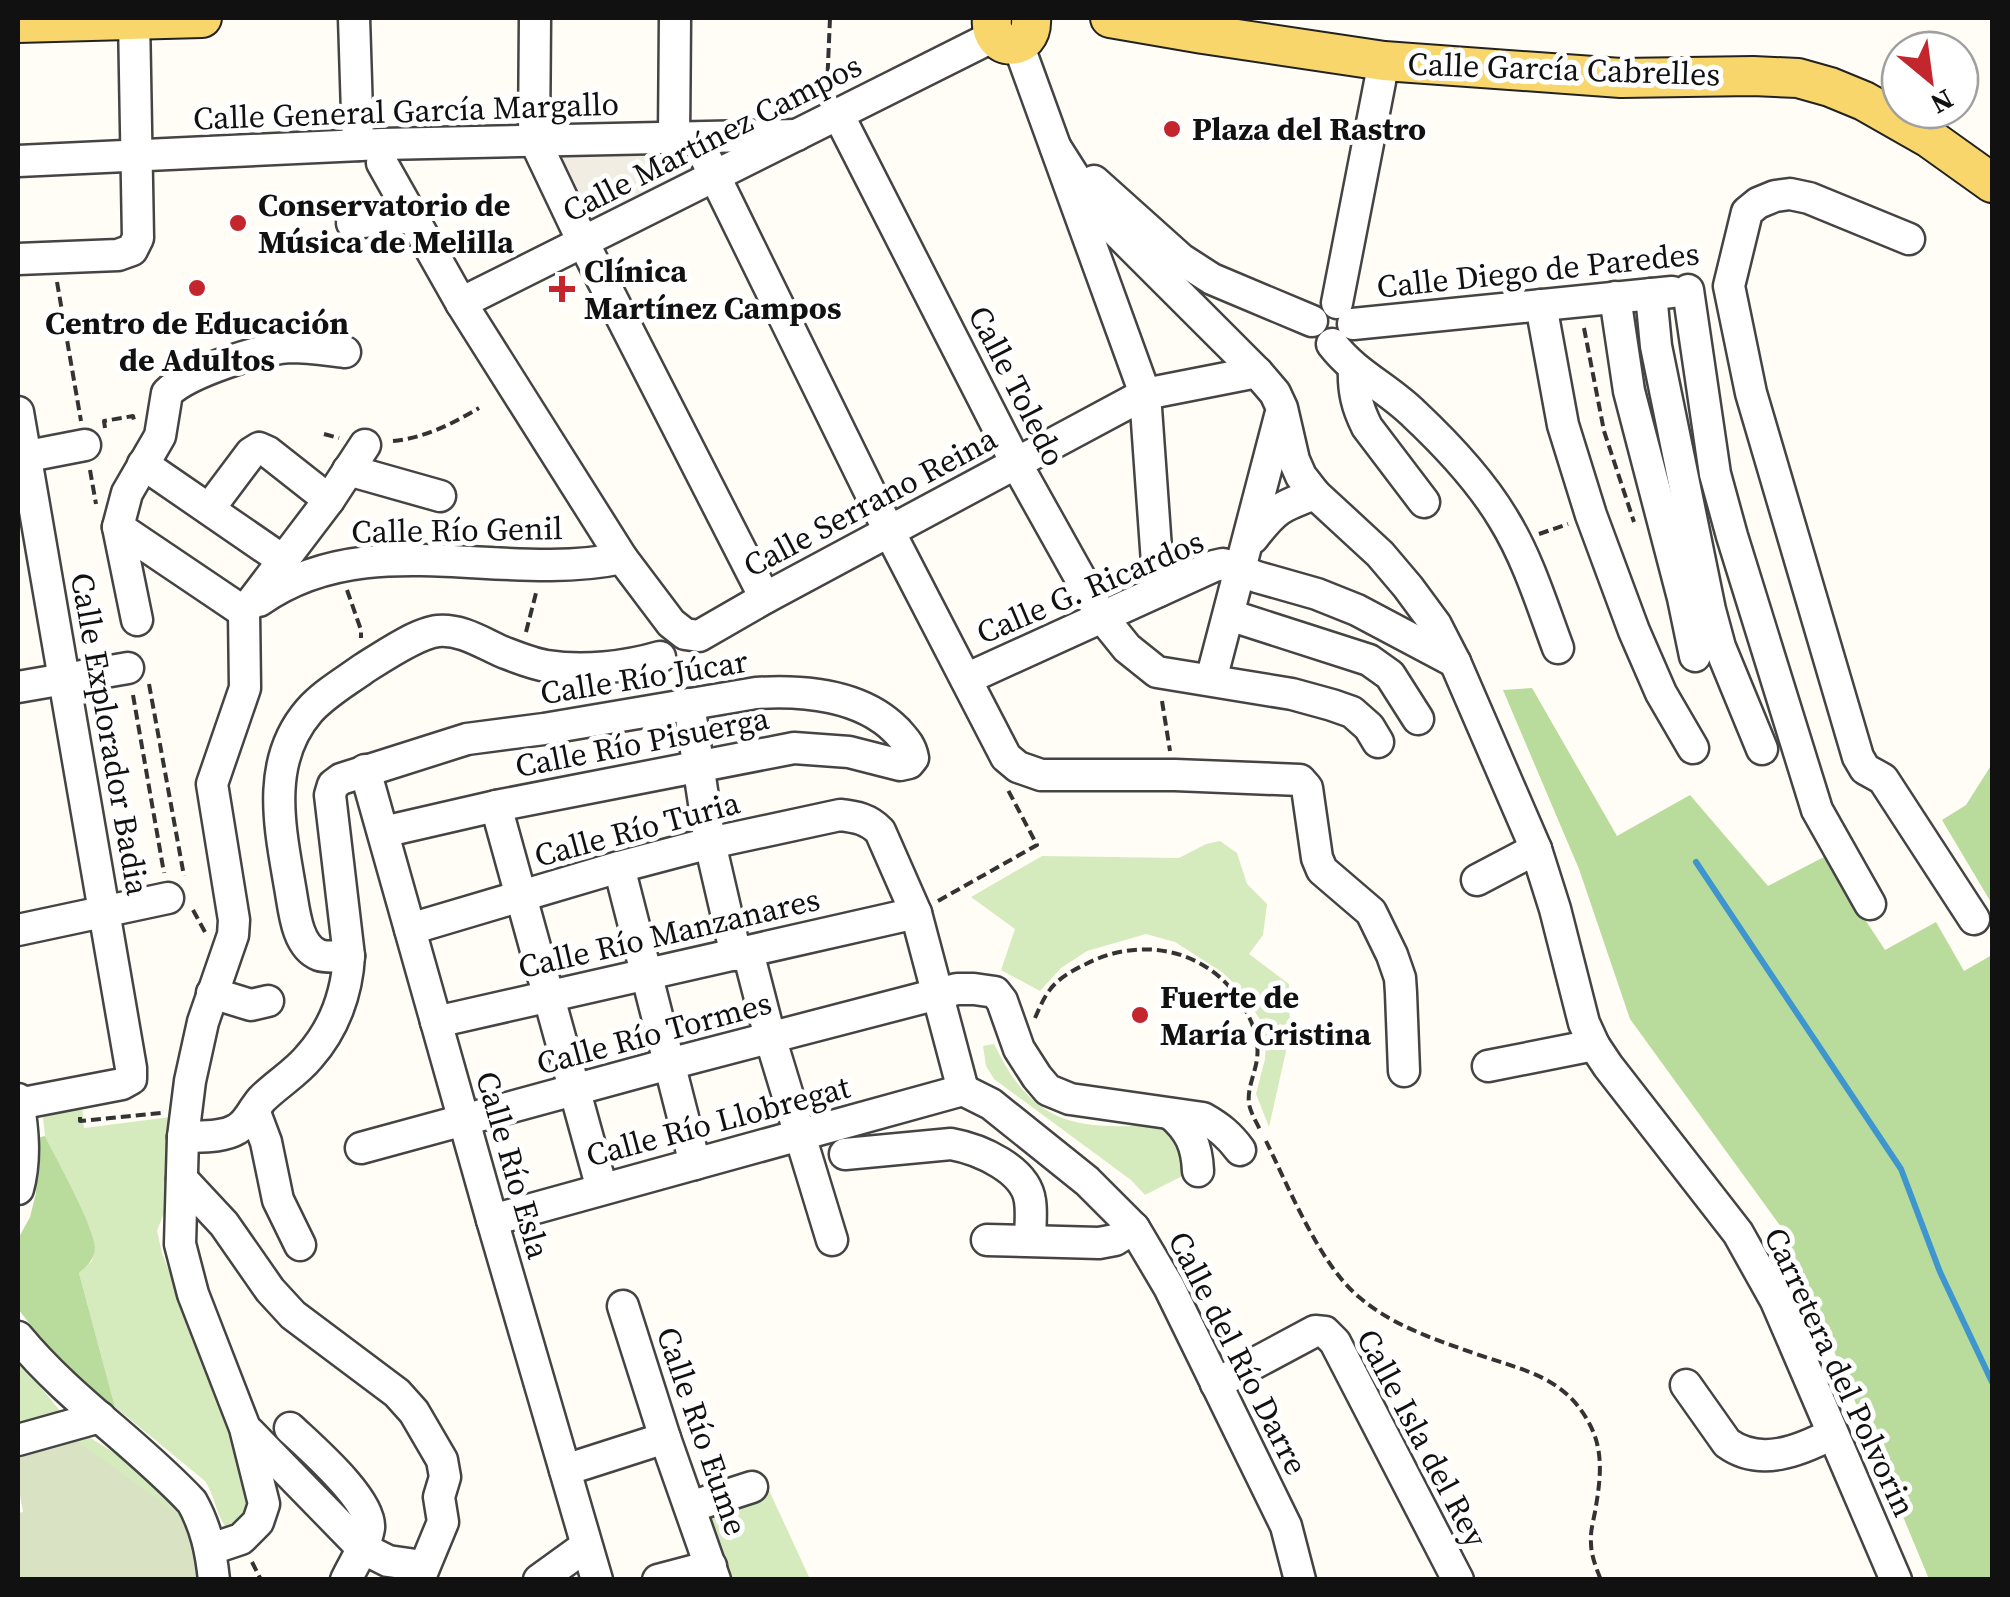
<svg xmlns="http://www.w3.org/2000/svg" width="2010" height="1597" font-family="'Source Serif 4',serif">
<rect width="100%" height="100%" fill="#fffdf5"/>
<g fill="#d5ebbd">
<polygon points="1220,841 1237,853 1247,884 1267,904 1263,935 1249,954 1289,984 1290,1033 1269,1127 1256,1094 1265,1059 1266,1041 1261,1021 1241,990 1222,972 1175,942 1146,934 1087,951 1061,968 1040,991 1001,970 1015,929 971,897 1042,856 1179,858 1206,844"/>
<path d="M 994,1044 C 1026,1109 1057,1129 1131,1126 C 1142,1126 1159,1122 1169,1130 C 1180,1137 1187,1158 1194,1170 L 1145,1195 L 1131,1180 L 994,1079 L 986,1066 L 983,1046 Z"/>
<path d="M 82,1107 L 84,1128 L 171,1117 L 167,1205 L 157,1231 L 162,1253 L 252,1486 L 249,1519 L 227,1529 C 216,1515 215,1496 205,1481 L 115,1407 L 79,1273 L 92,1261 L 95,1248 L 90,1229 L 45,1136 L 43,1117 Z"/>
<polygon points="18,1359 19,1361 65,1417 18,1429"/>
<polygon points="84,1434 124,1459 187,1510 210,1548 187,1559 18,1445"/>
<polygon points="767,1486 810,1579 725,1579 703,1517"/>
</g>
<g fill="#b9dc9c">
<polygon points="1532,688 1617,836 1690,795 1768,886 1824,857 1885,950 1936,922 1964,971 1992,955 1992,1579 1929,1579 1784,1231 1630,1019 1579,869 1503,690"/>
<polygon points="1992,764 1992,904 1942,820 1966,805"/>
<path d="M 45,1136 C 56,1159 94,1226 95,1247 C 95,1259 87,1266 79,1273 L 115,1407 L 89,1398 L 18,1309 L 18,1239 L 30,1217 L 36,1193 L 31,1139 Z"/>
</g>
<polygon fill="#d9e3c4" points="70,1436 177,1513 192,1540 199,1579 18,1579 18,1513 23,1512 18,1484 18,1451"/>
<polygon fill="#f1ede2" points="680,144 699,178 588,232 549,153"/>
<g fill="none" stroke-linecap="round" stroke-linejoin="round">
<polyline stroke="#3f96cf" stroke-width="6" points="1696,862 1901,1169 1940,1272 1992,1382"/>
<g stroke="#444" stroke-width="35">
<g id="minor">
<polyline points="354,18 358,145"/>
<polyline points="535,18 534,139 583,242 765,598"/>
<polyline points="1018,44 1145,394 1159,591"/>
<polyline points="838,114 1016,463 1102,617 1127,648 1157,672 1292,694 1332,705 1352,712 1369,727 1378,742"/>
<polyline points="674,138 675,18"/>
<polyline points="696,138 889,531 1006,757 1018,767 1041,775 1175,775 1300,780 1307,788 1317,858 1322,870 1371,912 1392,955 1400,978 1401,993 1404,1071"/>
<polyline points="1056,148 1084,192 1106,221 1257,372 1275,393 1282,408 1294,460 1301,476 1315,494 1380,554 1408,587 1436,625 1455,662 1536,849 1555,909 1584,1023 1594,1045 1608,1066 1738,1233 1776,1301 1896,1580"/>
<polyline points="18,161 382,144 797,135"/>
<polyline points="382,163 461,303 622,558 671,623 685,634 699,636 765,598 1145,394 1257,372"/>
<polyline points="1094,181 1181,259 1212,279 1312,321"/>
<polyline points="352,223 412,217"/>
<polyline points="1909,239 1809,198 1790,194 1775,196 1758,203 1747,212 1729,286 1751,393 1858,757 1865,769 1883,779 1974,919"/>
<polyline points="18,259 118,255 132,250 138,238 134,18"/>
<polyline points="1688,290 1715,474 1732,536 1817,810 1870,904"/>
<polyline points="1651,294 1656,346 1710,610 1720,647 1762,749"/>
<polyline points="1615,297 1629,391 1683,598 1695,656"/>
<polyline points="461,303 994,36"/>
<polyline points="1337,303 1384,61"/>
<polyline points="1541,305 1563,425 1591,515 1634,631 1661,693 1693,748"/>
<polyline points="1353,324 1672,292"/>
<path d="M 1332,344 C 1356,375 1388,388 1414,414 C 1447,445 1481,481 1504,520 C 1528,559 1542,605 1558,648"/>
<path d="M 1354,368 C 1353,391 1357,407 1367,427 L 1424,502"/>
<polyline points="18,412 131,1068 131,1079 122,1084 18,1104"/>
<polyline points="18,458 85,445"/>
<polyline points="143,464 284,561"/>
<polyline points="348,470 440,496"/>
<polyline points="209,509 251,453 259,448 268,452 329,500"/>
<polyline points="118,527 244,612"/>
<path d="M 1253,538 C 1275,509 1281,506 1315,494"/>
<path d="M 259,601 C 368,524 501,584 622,558"/>
<polyline points="1229,615 1369,660 1390,675 1418,719"/>
<path d="M 137,620 L 118,527 L 127,493 L 160,436 L 167,393 C 188,372 261,349 290,347 C 309,347 327,350 345,352"/>
<polyline points="966,679 1214,566 1223,564 1231,566 1257,577 1317,594 1357,610 1455,662"/>
<polyline points="1211,680 1280,416"/>
<polyline points="18,687 128,668"/>
<polyline points="689,704 710,843 736,955"/>
<polyline points="365,770 492,1220 597,1580"/>
<polyline points="496,806 602,1189"/>
<polyline points="619,867 695,1164"/>
<polyline points="1477,880 1536,849"/>
<path d="M 410,929 L 619,867 L 710,843 L 840,815 C 857,817 868,819 880,831 L 916,913 L 963,1090"/>
<polyline points="18,930 168,898"/>
<polyline points="748,952 770,1037 832,1240"/>
<path d="M 349,956 C 340,956 327,958 319,955 C 296,946 294,908 290,887 C 280,828 265,762 309,711 C 324,694 345,682 363,669 C 382,657 417,633 438,631 C 462,629 482,643 503,652 C 516,657 533,664 547,666 C 583,672 626,667 660,657"/>
<polyline points="212,993 251,1005 268,1001"/>
<polyline points="436,1022 916,913"/>
<polyline points="1488,1066 1594,1045"/>
<polyline points="963,1090 991,1104 1087,1181 1134,1228 1169,1287 1286,1526 1300,1580"/>
<path d="M 18,1099 C 23,1130 26,1159 18,1189"/>
<polyline points="254,1110 266,1142 278,1200 300,1245"/>
<path d="M 1171,1114 C 1190,1130 1197,1146 1198,1171"/>
<path d="M 183,1137 C 200,1136 222,1138 237,1129 C 248,1123 253,1109 262,1099 C 277,1084 296,1073 309,1057 C 334,1029 347,993 349,956 L 330,795 L 333,785 L 341,779 L 467,739 L 544,729 L 756,693 C 803,690 862,695 897,731 C 905,740 911,746 913,758 L 909,763 L 900,765 L 849,752 L 794,748 L 496,806 L 383,832"/>
<path d="M 361,1148 L 669,1064 L 957,989 L 974,989 L 995,992 L 1002,1001 L 1019,1049 L 1037,1077 L 1048,1090 L 1070,1099 L 1203,1118 C 1219,1127 1229,1135 1240,1150"/>
<path d="M 845,1154 L 951,1144 C 979,1149 1026,1169 1030,1201 C 1032,1213 1030,1228 1030,1240"/>
<polyline points="182,1179 224,1224 270,1290 293,1315 397,1393 414,1412 442,1460 445,1477 439,1497 443,1522 419,1580"/>
<polyline points="492,1220 963,1090"/>
<polyline points="987,1240 1099,1243 1115,1240 1134,1228"/>
<polyline points="623,1306 665,1438 715,1580"/>
<path d="M 18,1337 C 69,1399 137,1443 192,1502 C 206,1527 211,1551 214,1580"/>
<polyline points="1216,1384 1315,1331 1325,1332 1335,1342 1458,1580"/>
<path d="M 1686,1385 L 1727,1443 C 1760,1467 1799,1451 1832,1434"/>
<path d="M 290,1428 C 310,1447 372,1500 369,1528 C 366,1546 354,1563 346,1580"/>
<polyline points="249,1432 362,1548 388,1561 423,1566"/>
<polyline points="18,1440 100,1417"/>
<polyline points="565,1470 665,1438"/>
<polyline points="690,1507 752,1487"/>
<polyline points="211,1549 241,1539 258,1522 264,1504 245,1428 193,1294 180,1244 183,1137 190,1081 203,1022 233,935 234,920 212,784 245,688 244,612 329,500 365,445"/>
<polyline points="539,1580 586,1546"/>
<polyline points="658,1580 711,1566"/>
</g>
</g>
<g stroke="#222" stroke-width="42">
<g id="major">
<path d="M 992,18 C 988,53 1034,54 1031,18"/>
<polyline points="1110,18 1203,34 1384,61 1621,78 1753,76 1798,78 1830,87 1864,101 1929,138 1992,183"/>
<polyline points="18,23 202,18"/>
</g>
</g>
<g stroke="#333" stroke-width="4" stroke-dasharray="10 5" stroke-linecap="butt">
<polyline points="827,88 830,18"/>
<polyline points="57,282 81,421"/>
<polyline points="1584,328 1604,431 1634,522"/>
<polyline points="105,428 104,421 133,416 134,420"/>
<polyline points="324,434 339,438"/>
<path d="M 393,441 C 424,438 452,424 479,408"/>
<polyline points="90,470 96,504"/>
<polyline points="1539,534 1568,524"/>
<polyline points="347,590 361,630 361,638"/>
<polyline points="526,632 536,593"/>
<polyline points="149,684 184,876"/>
<polyline points="133,695 164,873"/>
<polyline points="1162,701 1170,751"/>
<polyline points="938,901 1037,845 1008,790"/>
<polyline points="193,910 205,932"/>
<path d="M 1035,1018 C 1039,1009 1043,999 1049,991 C 1057,979 1073,970 1086,964 C 1146,933 1218,952 1248,1015 C 1255,1028 1259,1044 1257,1059 C 1255,1074 1247,1088 1249,1104 C 1251,1114 1257,1123 1261,1132"/>
<polyline points="80,1117 80,1121 161,1113"/>
<path d="M 1266,1141 C 1289,1188 1320,1265 1359,1297 C 1393,1326 1434,1339 1476,1354 C 1522,1370 1564,1376 1589,1423 C 1605,1452 1600,1482 1595,1512 C 1593,1522 1590,1533 1591,1543 C 1591,1555 1596,1568 1601,1580"/>
<polyline points="252,1562 261,1580"/>
</g>
<use href="#minor" stroke="#fff" stroke-width="30"/>
<use href="#major" stroke="#f9d66b" stroke-width="38"/>
</g>
<g fill="#c4262e" stroke="#fff" stroke-width="4">
<circle cx="1172" cy="129" r="10"/>
<circle cx="238" cy="223" r="10"/>
<circle cx="197" cy="288" r="10"/>
<path d="M557 274h10v10h10v10h-10v10h-10v-10h-10v-10h10z"/>
<circle cx="1140" cy="1015" r="10"/>
</g>
<g text-anchor="middle" dominant-baseline="central" stroke-width="10" stroke-linejoin="round" paint-order="stroke">
<g font-size="32" fill="#111" stroke="#fff">
<text transform="translate(1564 69) rotate(2)">Calle García Cabrelles</text>
<text transform="translate(406 111) rotate(-2)">Calle General García Margallo</text>
<text transform="translate(712 138) rotate(-27)">Calle Martínez Campos</text>
<text transform="translate(1538 270) rotate(-6)">Calle Diego de Paredes</text>
<text transform="translate(1017 386) rotate(63)">Calle Toledo</text>
<text transform="translate(870 502) rotate(-28)">Calle Serrano Reina</text>
<text transform="translate(457 530) rotate(-1)">Calle Río Genil</text>
<text transform="translate(1090 587) rotate(-23)">Calle G. Ricardos</text>
<text transform="translate(644 677) rotate(-9)">Calle Río Júcar</text>
<text transform="translate(110 734) rotate(80)">Calle Explorador Badia</text>
<text transform="translate(642 742) rotate(-11)">Calle Río Pisuerga</text>
<text transform="translate(637 829) rotate(-15)">Calle Río Turia</text>
<text transform="translate(669 933) rotate(-13)">Calle Río Manzanares</text>
<text transform="translate(654 1033) rotate(-15)">Calle Río Tormes</text>
<text transform="translate(718 1121) rotate(-15)">Calle Río Llobregat</text>
<text transform="translate(513 1165) rotate(74)">Calle Río Esla</text>
<text transform="translate(1238 1353) rotate(63)">Calle del Río Darre</text>
<text transform="translate(1840 1372) rotate(65)">Carretera del Polvorin</text>
<text transform="translate(702 1431) rotate(71)">Calle Río Eume</text>
<text transform="translate(1422 1438) rotate(62)">Calle Isla del Rey</text>
</g>
<g font-size="32" font-weight="bold" fill="#111" stroke="#fff" text-anchor="start">
<text x="1192" y="129">Plaza del Rastro</text>
<text x="258" y="205">Conservatorio de<tspan x="258" dy="37">Música de Melilla</tspan></text>
<text x="584" y="271">Clínica<tspan x="584" dy="37">Martínez Campos</tspan></text>
<text x="197" y="323" text-anchor="middle">Centro de Educación<tspan x="197" dy="37">de Adultos</tspan></text>
<text x="1160" y="997">Fuerte de<tspan x="1160" dy="37">María Cristina</tspan></text>
</g>
</g>
<rect width="2010" height="1597" fill="none" stroke="#111111" stroke-width="40"/>
<g transform="translate(1930 80) rotate(151)"><circle r="48" fill="#ffffff" stroke="#a0a0a0" stroke-width="2.5"/>
<path d="M0-8L18 38L0 25L-18 38Z" fill="#c4262e"/>
<text y="-15" font-size="28" font-weight="bold" text-anchor="middle" fill="#111111">N</text>
</g>
</svg>
